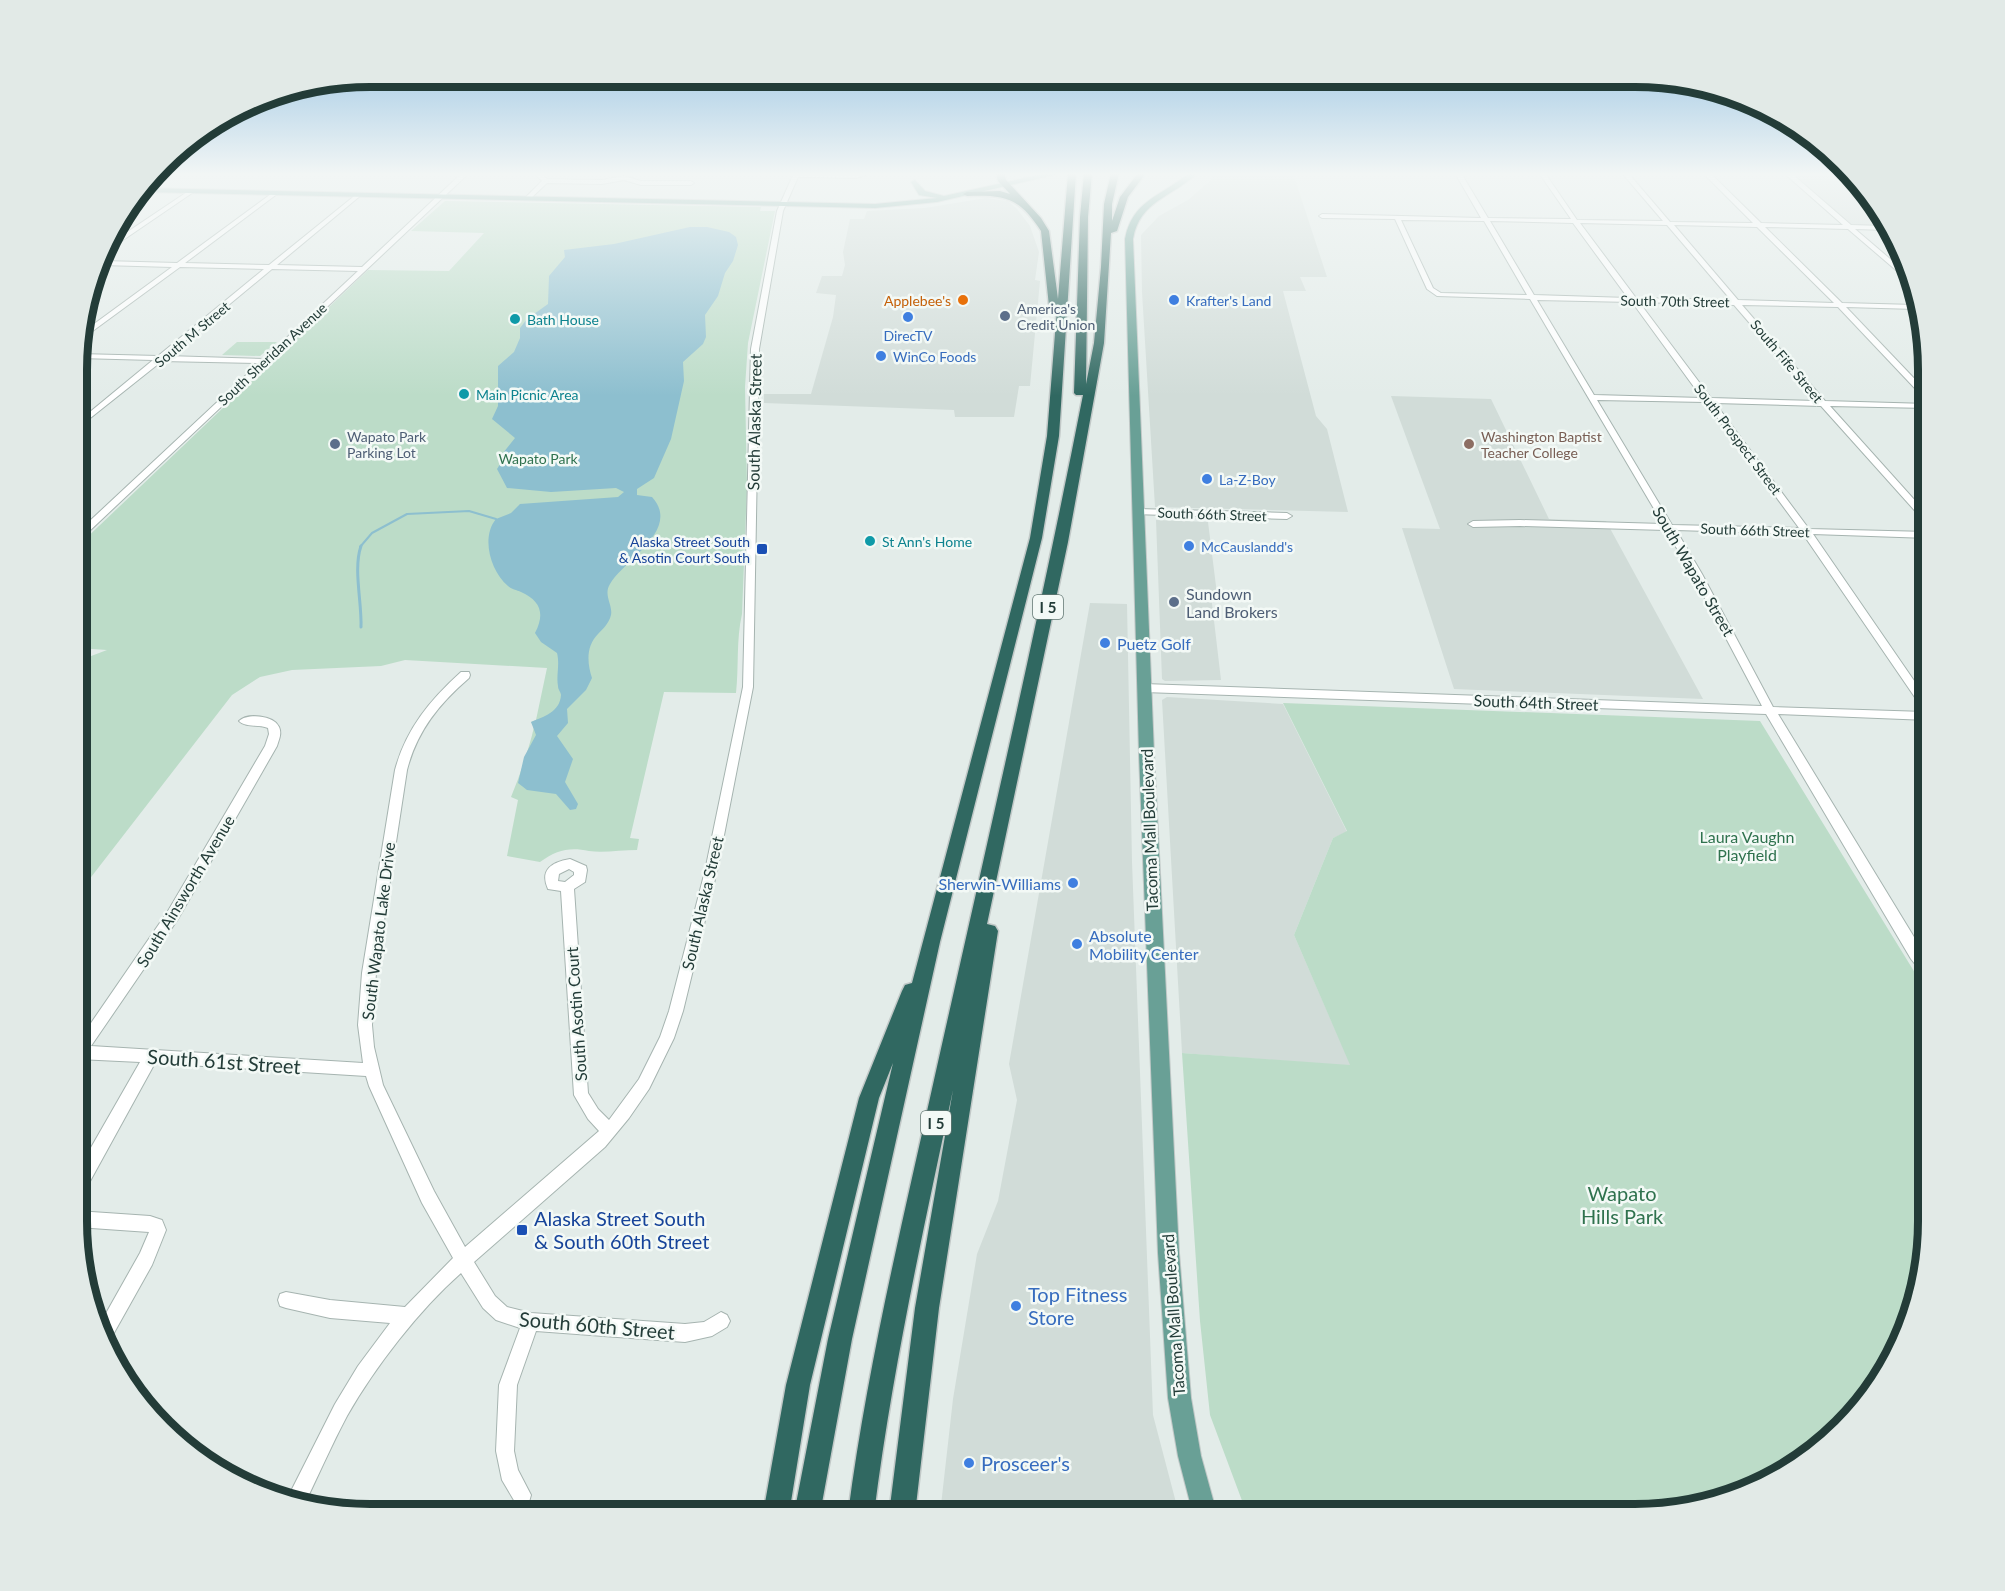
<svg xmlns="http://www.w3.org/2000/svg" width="2005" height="1591" font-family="Lato,sans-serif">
<rect width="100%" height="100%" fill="#e3ece9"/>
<g fill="#d1dcd8">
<polygon points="1214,173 1293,173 1327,277 1300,277 1306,291 1283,291 1316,416 1327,429 1348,512 1155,507 1142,292 1141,235 1159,216 1188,200 1210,181"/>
<polygon points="1787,173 1846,173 1885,228 1848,227"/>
<polygon points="986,198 1008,201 1017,209 1030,226 1039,252 1035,280 1040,281 1030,386 1019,386 1014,417 955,417 954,410 764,403 764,394 811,394 833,317 836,295 816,293 822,276 842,276 845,265 843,252 850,219 864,219 867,211 925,208"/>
<polygon points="1391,396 1491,399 1549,519 1606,521 1703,699 1454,689 1402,528 1440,529"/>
<polygon points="1156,520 1208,522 1217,594 1211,595 1221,680 1165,681 1162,679"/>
<polygon points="1090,603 1127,604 1132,862 1153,1415 1179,1514 940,1514 953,1399 977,1254 998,1201 1017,1100 1009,1064"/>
<polygon points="1167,697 1283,704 1347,832 1333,838 1294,935 1351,1066 1182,1053 1162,700"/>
</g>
<g fill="#bcdcc8">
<path d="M 445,201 L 761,207 L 760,211 L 775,211 L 748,343 L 745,387 L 747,486 L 742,614 C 736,640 739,667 736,693 L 664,692 L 630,838 L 639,839 L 637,850 C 622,850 603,853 589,851 C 569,847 557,850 540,862 L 507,856 L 518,800 L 511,797 C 520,775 529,749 534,727 L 531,722 L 536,720 L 547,668 L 405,660 L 381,666 L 292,670 L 260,677 L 232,695 L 78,894 L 78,661 L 107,650 L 78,648 L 79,545 L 368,270 L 449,271 L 484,233 L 411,231 Z"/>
<polygon points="237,342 277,342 260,356 222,355"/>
<polygon points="1283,703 1760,721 1928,994 1928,1240 1906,1333 1855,1415 1747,1492 1635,1514 1247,1514 1210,1415 1200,1321 1182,1053 1350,1065 1294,935 1333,838 1347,831"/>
</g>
<path fill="#8dbfcf" d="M 690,227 L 707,227 L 729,232 L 736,237 L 738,245 L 733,261 L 725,273 L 718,296 L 705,315 L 706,337 L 703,344 L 683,362 L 684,381 L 671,439 L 654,478 L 637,489 L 637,495 L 652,497 C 682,530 623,561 610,584 C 603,595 613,605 611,615 C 609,623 603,629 598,634 C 586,646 587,663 592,678 L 586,690 L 567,709 L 568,723 L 557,736 L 573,759 L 565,782 L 578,804 L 576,809 L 570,810 L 556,794 L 527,790 L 518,783 L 524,757 L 536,735 L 531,722 C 543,717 560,712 561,695 C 561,692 558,690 558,686 C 556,675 560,665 557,653 L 541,642 L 535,633 C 545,614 541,601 521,592 C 517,590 511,589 508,586 C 490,571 481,537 496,519 L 511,513 L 520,504 L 618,497 L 624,492 L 616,488 L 551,492 L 507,488 L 497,469 L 504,458 L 503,453 L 515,438 L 492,419 L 498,406 L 498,366 L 514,352 L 520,338 L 520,328 L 527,319 L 548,304 L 549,276 L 565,257 L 564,250 L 614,244 Z"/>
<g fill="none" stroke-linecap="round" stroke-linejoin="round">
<polyline stroke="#8dbfcf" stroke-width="2" points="360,547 372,533 407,514 469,511 496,519"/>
<path stroke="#8dbfcf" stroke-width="3" d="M 361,627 C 362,602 353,569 361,546"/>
<g stroke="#a6b4b0" stroke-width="2">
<g id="minor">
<path d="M 462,173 L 469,173 L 82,538 L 79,539 L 79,531 L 259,363 L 162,361 L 79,427 L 79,421 L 153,360 L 79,358 L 79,354 L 158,356 L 264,269 L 180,267 L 79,341 L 79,335 L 172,267 L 102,265 L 103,261 L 177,263 L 275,191 L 277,194 L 185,263 L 269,265 L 358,193 L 360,196 L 277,265 L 362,267 ZM 272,269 L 358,271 L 264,359 L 167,356 Z"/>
<polygon points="534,173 541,173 547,179 602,180 624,176 641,181 691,181 694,183 691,185 641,185 624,180 602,184 547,183 529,200 525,200 525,198 542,181"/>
<path d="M 794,173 L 872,173 L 856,178 L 798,177 L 783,211 L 759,349 L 753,687 L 717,871 L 683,1011 L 674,1038 L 649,1089 L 629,1118 L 605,1147 L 474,1262 L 495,1296 L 507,1307 L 531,1313 L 685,1324 L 704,1322 L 721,1312 L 727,1315 L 730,1321 L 727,1327 L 712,1336 L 685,1342 L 536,1331 L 517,1385 L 514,1451 L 518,1470 L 531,1495 L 529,1502 L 522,1504 L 515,1502 L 502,1480 L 496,1451 L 499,1385 L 520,1328 L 496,1320 L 483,1308 L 461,1273 C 419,1310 375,1367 347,1416 C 332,1444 319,1474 305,1503 L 287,1499 L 335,1404 L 358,1366 L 390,1323 L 330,1318 L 286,1308 L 280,1306 L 278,1300 L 280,1294 L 286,1292 L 330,1300 L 405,1307 L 453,1258 L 422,1203 L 369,1086 L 366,1076 L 155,1063 L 83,1194 L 77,1196 L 77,1172 L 140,1062 L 78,1059 L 78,1042 L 168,911 L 265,746 L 269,734 L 268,728 C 259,724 246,728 239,721 C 247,713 274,715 279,727 C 282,734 279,739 277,746 L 178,919 L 91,1046 L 363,1063 L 358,1025 L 362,973 L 395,770 C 406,729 430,700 461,672 L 469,672 L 470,675 L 469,678 C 439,704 417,731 407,770 L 376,973 L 372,1025 L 374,1047 L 383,1085 L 434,1191 L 465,1247 L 599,1131 L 588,1119 L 574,1095 L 561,891 L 548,889 C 539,869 553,862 570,859 L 586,866 L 587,870 L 585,882 L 574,889 L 588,1093 L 598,1109 L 609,1120 L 639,1079 L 660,1037 L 669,1011 L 705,871 L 743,687 L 751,349 L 777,211 ZM 569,869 L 574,872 L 574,875 L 565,882 L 558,881 L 559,874 Z"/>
<path d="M 1455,173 L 1461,173 L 1488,218 L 1571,219 L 1539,173 L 1545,173 L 1577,220 L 1663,221 L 1622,173 L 1628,173 L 1670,222 L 1753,223 L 1703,173 L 1710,173 L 1761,223 L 1843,225 L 1784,173 L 1791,173 L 1851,225 L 1883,226 L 1886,230 L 1855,229 L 1910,276 L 1911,283 L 1848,229 L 1765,227 L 1842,303 L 1915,305 L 1916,309 L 1846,307 L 1928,393 L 1928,399 L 1925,399 L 1838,307 L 1742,305 L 1825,401 L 1928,404 L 1928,408 L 1830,406 L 1928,515 L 1928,523 L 1925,522 L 1821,406 L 1715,403 L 1809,529 L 1928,532 L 1928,538 L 1813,534 L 1928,701 L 1928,720 L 1778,714 L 1928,960 L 1928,976 L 1923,974 L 1911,959 L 1766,714 L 1144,692 L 1139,688 L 1144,684 L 1762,706 L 1692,574 L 1666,530 L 1520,526 L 1473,527 L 1468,524 L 1473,521 L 1520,520 L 1663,524 L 1530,299 L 1437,296 L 1427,289 L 1395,219 L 1322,218 L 1319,216 L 1322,214 L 1481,218 ZM 1401,220 L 1484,221 L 1527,295 L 1441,293 L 1433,288 ZM 1490,221 L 1573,223 L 1628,298 L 1534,295 ZM 1580,223 L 1667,225 L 1731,300 L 1636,298 ZM 1674,225 L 1757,227 L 1834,303 L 1738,300 ZM 1537,300 L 1632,302 L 1702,398 L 1594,395 ZM 1639,302 L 1734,305 L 1817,401 L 1711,398 ZM 1597,400 L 1706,402 L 1799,528 L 1672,525 ZM 1676,530 L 1803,534 L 1925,712 L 1773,707 L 1702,574 Z"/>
<polygon points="190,190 195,191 107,251 108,245"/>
<polygon points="1137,509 1287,513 1292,516 1287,519 1134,514 1134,510"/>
<polygon points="77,1211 150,1216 162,1220 166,1230 152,1265 110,1340 105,1342 100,1324 140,1253 149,1232 77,1227"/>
</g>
</g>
<g stroke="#c1c8c7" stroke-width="2">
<g id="major">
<polygon points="1047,173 1062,173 937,202 875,208 142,192 145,188 875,204 937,198 919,195 911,182 915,180 925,191 944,196"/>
<path d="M 1189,173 L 1197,173 C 1172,198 1140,200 1133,239 L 1154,753 L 1179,1253 L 1191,1398 L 1201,1456 L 1217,1514 L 1193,1514 L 1178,1456 L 1168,1398 L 1158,1253 L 1139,753 L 1125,239 C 1132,200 1162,196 1189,173 Z"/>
</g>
</g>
<g stroke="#c1c8c7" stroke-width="3">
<g id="highway">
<path d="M 996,173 L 1004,173 L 1006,180 L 1041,218 L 1049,231 L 1058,299 L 1068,173 L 1076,173 L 1059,436 L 1042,538 L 940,942 L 852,1339 L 820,1514 L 794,1514 L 828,1339 L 893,1063 L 879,1098 L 810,1385 L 789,1514 L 763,1514 L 786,1385 L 859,1098 L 902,991 L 905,985 L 912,983 L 1030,538 L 1047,436 L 1057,308 L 1049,306 L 1041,231 C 1019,197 1005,195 967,196 L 963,194 L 967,192 L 1000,191 L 1010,194 L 998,181 Z"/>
<path d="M 1084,173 L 1092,173 L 1088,217 L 1086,384 L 1094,343 L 1101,267 L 1104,204 L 1111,173 L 1119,173 L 1112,204 L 1112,221 L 1120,197 L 1138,173 L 1146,173 L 1128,197 L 1117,231 L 1111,233 L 1104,343 L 1068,542 L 987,924 L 995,926 L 998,931 L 939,1308 L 915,1514 L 889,1514 L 915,1308 L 953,1090 C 923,1231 892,1371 874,1514 L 848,1514 C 867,1368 902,1224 934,1080 C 985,852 1038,625 1083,395 L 1076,395 L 1074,393 L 1080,217 Z"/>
</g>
</g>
<use href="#minor" fill="#fff" fill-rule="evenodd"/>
<use href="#major" fill="#69a096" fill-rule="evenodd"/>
<use href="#highway" fill="#306861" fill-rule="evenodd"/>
</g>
<linearGradient id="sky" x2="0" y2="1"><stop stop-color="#83b8de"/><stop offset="0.44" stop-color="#f2f6f5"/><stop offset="1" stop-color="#f2f6f5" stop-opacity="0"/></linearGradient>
<rect width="2005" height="396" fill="url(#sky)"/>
<circle fill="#e8710a" stroke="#f3f9f6" stroke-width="2" cx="963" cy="300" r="6"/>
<g fill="#3f7fe0" stroke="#f3f9f6" stroke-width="2">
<circle cx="1174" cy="300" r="6"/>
<circle cx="908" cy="317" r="6"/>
<circle cx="881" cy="356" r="6"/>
<circle cx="1207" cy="479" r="6"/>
<circle cx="1189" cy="546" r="6"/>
<circle cx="1105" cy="643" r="6"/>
<circle cx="1073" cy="883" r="6"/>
<circle cx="1077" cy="944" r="6"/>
<circle cx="1016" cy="1306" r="6"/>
<circle cx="969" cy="1463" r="6"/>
</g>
<g fill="#5c6f8a" stroke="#f3f9f6" stroke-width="2">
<circle cx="1005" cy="316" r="6"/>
<circle cx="335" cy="444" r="6"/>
<circle cx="1174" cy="602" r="6"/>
</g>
<g fill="#0f9aa8" stroke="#f3f9f6" stroke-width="2">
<circle cx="515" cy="319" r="6"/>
<circle cx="464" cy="394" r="6"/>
<circle cx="870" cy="541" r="6"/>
</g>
<circle fill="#8d6e63" stroke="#f3f9f6" stroke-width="2" cx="1469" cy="444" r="6"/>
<g fill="#1a4fb4" stroke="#f3f9f6" stroke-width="2">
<rect x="756" y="543" width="12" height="12" rx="3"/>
<rect x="516" y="1224" width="12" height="12" rx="3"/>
</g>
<g text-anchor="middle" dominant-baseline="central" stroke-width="5" stroke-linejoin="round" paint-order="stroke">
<g font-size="14" fill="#c56008" stroke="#f3f9f6" text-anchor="end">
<text x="951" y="300">Applebee's</text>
</g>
<g font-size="14" fill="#366cbe" stroke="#f3f9f6" text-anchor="start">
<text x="1186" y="300">Krafter's Land</text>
<text x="908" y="335" text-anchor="middle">DirecTV</text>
<text x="893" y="356">WinCo Foods</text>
<text x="1219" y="479">La-Z-Boy</text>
<text x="1201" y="546">McCauslandd's</text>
</g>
<g font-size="14" fill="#233c38" stroke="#f3f9f6">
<text transform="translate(1675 301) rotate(1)">South 70th Street</text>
<text transform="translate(192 334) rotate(-40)">South M Street</text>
<text transform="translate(272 354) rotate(-43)">South Sheridan Avenue</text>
<text transform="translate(1787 361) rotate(50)">South Fife Street</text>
<text transform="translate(1738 439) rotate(53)">South Prospect Street</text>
<text transform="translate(1212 514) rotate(2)">South 66th Street</text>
<text transform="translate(1755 530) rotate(2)">South 66th Street</text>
</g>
<g font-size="14" fill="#4e5e75" stroke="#f3f9f6" text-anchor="start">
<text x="1017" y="308">America's<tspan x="1017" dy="16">Credit Union</tspan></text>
<text x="347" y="436">Wapato Park<tspan x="347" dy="16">Parking Lot</tspan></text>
</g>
<g font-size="14" fill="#0d838f" stroke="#f3f9f6" text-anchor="start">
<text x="527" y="319">Bath House</text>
<text x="476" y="394">Main Picnic Area</text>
<text x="882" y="541">St Ann's Home</text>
</g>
<g font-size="14" fill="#785e54" stroke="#f3f9f6" text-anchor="start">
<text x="1481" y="436">Washington Baptist<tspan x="1481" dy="16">Teacher College</tspan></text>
</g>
<g font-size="14" fill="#2f724e" stroke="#f3f9f6">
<text x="538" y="458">Wapato Park</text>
</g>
<g font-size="14" fill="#164399" stroke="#f3f9f6" text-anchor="end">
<text x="750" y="541">Alaska Street South<tspan x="750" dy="16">&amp; Asotin Court South</tspan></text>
</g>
<g fill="#f3f9f6" stroke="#617571" stroke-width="1.5">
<rect x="1033" y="595" width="30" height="24" rx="4.5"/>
<rect x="921" y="1111" width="30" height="24" rx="4.5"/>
</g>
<g font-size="15" font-weight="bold" fill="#233c38">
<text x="1048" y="607">I 5</text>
<text x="936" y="1123">I 5</text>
</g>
<g font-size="16" fill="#233c38" stroke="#f3f9f6">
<text transform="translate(754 422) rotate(-89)">South Alaska Street</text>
<text transform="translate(1694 571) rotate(60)">South Wapato Street</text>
<text transform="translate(1536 702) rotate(2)">South 64th Street</text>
<text transform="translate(1149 830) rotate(-92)">Tacoma Mall Boulevard</text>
<text transform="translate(185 891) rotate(-59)">South Ainsworth Avenue</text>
<text transform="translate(702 903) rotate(-77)">South Alaska Street</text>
<text transform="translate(378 931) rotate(-83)">South Wapato Lake Drive</text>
<text transform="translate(576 1014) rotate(-94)">South Asotin Court</text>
<text transform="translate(1173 1315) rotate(-94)">Tacoma Mall Boulevard</text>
</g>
<g font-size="16" fill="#4e5e75" stroke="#f3f9f6" text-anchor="start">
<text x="1186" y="593">Sundown<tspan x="1186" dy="18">Land Brokers</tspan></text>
</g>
<g font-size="16" fill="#366cbe" stroke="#f3f9f6" text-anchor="start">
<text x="1117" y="643">Puetz Golf</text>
<text x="1061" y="883" text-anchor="end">Sherwin-Williams</text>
<text x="1089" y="935">Absolute<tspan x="1089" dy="18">Mobility Center</tspan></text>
</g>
<g font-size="16" fill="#2f724e" stroke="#f3f9f6">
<text x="1747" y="836">Laura Vaughn<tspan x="1747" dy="18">Playfield</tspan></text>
</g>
<g font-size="20" fill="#233c38" stroke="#f3f9f6">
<text transform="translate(224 1061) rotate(4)">South 61st Street</text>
<text transform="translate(597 1325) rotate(5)">South 60th Street</text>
</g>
<g font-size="20" fill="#2f724e" stroke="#f3f9f6">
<text x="1622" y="1193">Wapato<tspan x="1622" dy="23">Hills Park</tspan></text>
</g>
<g font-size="20" fill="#164399" stroke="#f3f9f6" text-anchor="start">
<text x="534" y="1218">Alaska Street South<tspan x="534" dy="23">&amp; South 60th Street</tspan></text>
</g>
<g font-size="20" fill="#366cbe" stroke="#f3f9f6" text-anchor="start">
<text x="1028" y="1294">Top Fitness<tspan x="1028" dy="23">Store</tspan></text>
<text x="981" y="1463">Prosceer's</text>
</g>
</g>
<path d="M0 0H2005V1591H0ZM370 87H1635A283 283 0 0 1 1918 370V1221A283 283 0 0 1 1635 1504H370A283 283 0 0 1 87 1221V370A283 283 0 0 1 370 87Z" fill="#e2eae7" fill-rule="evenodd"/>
<path fill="none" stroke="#233c38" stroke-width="8" d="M370 87H1635A283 283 0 0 1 1918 370V1221A283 283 0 0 1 1635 1504H370A283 283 0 0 1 87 1221V370A283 283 0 0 1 370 87Z"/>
</svg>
